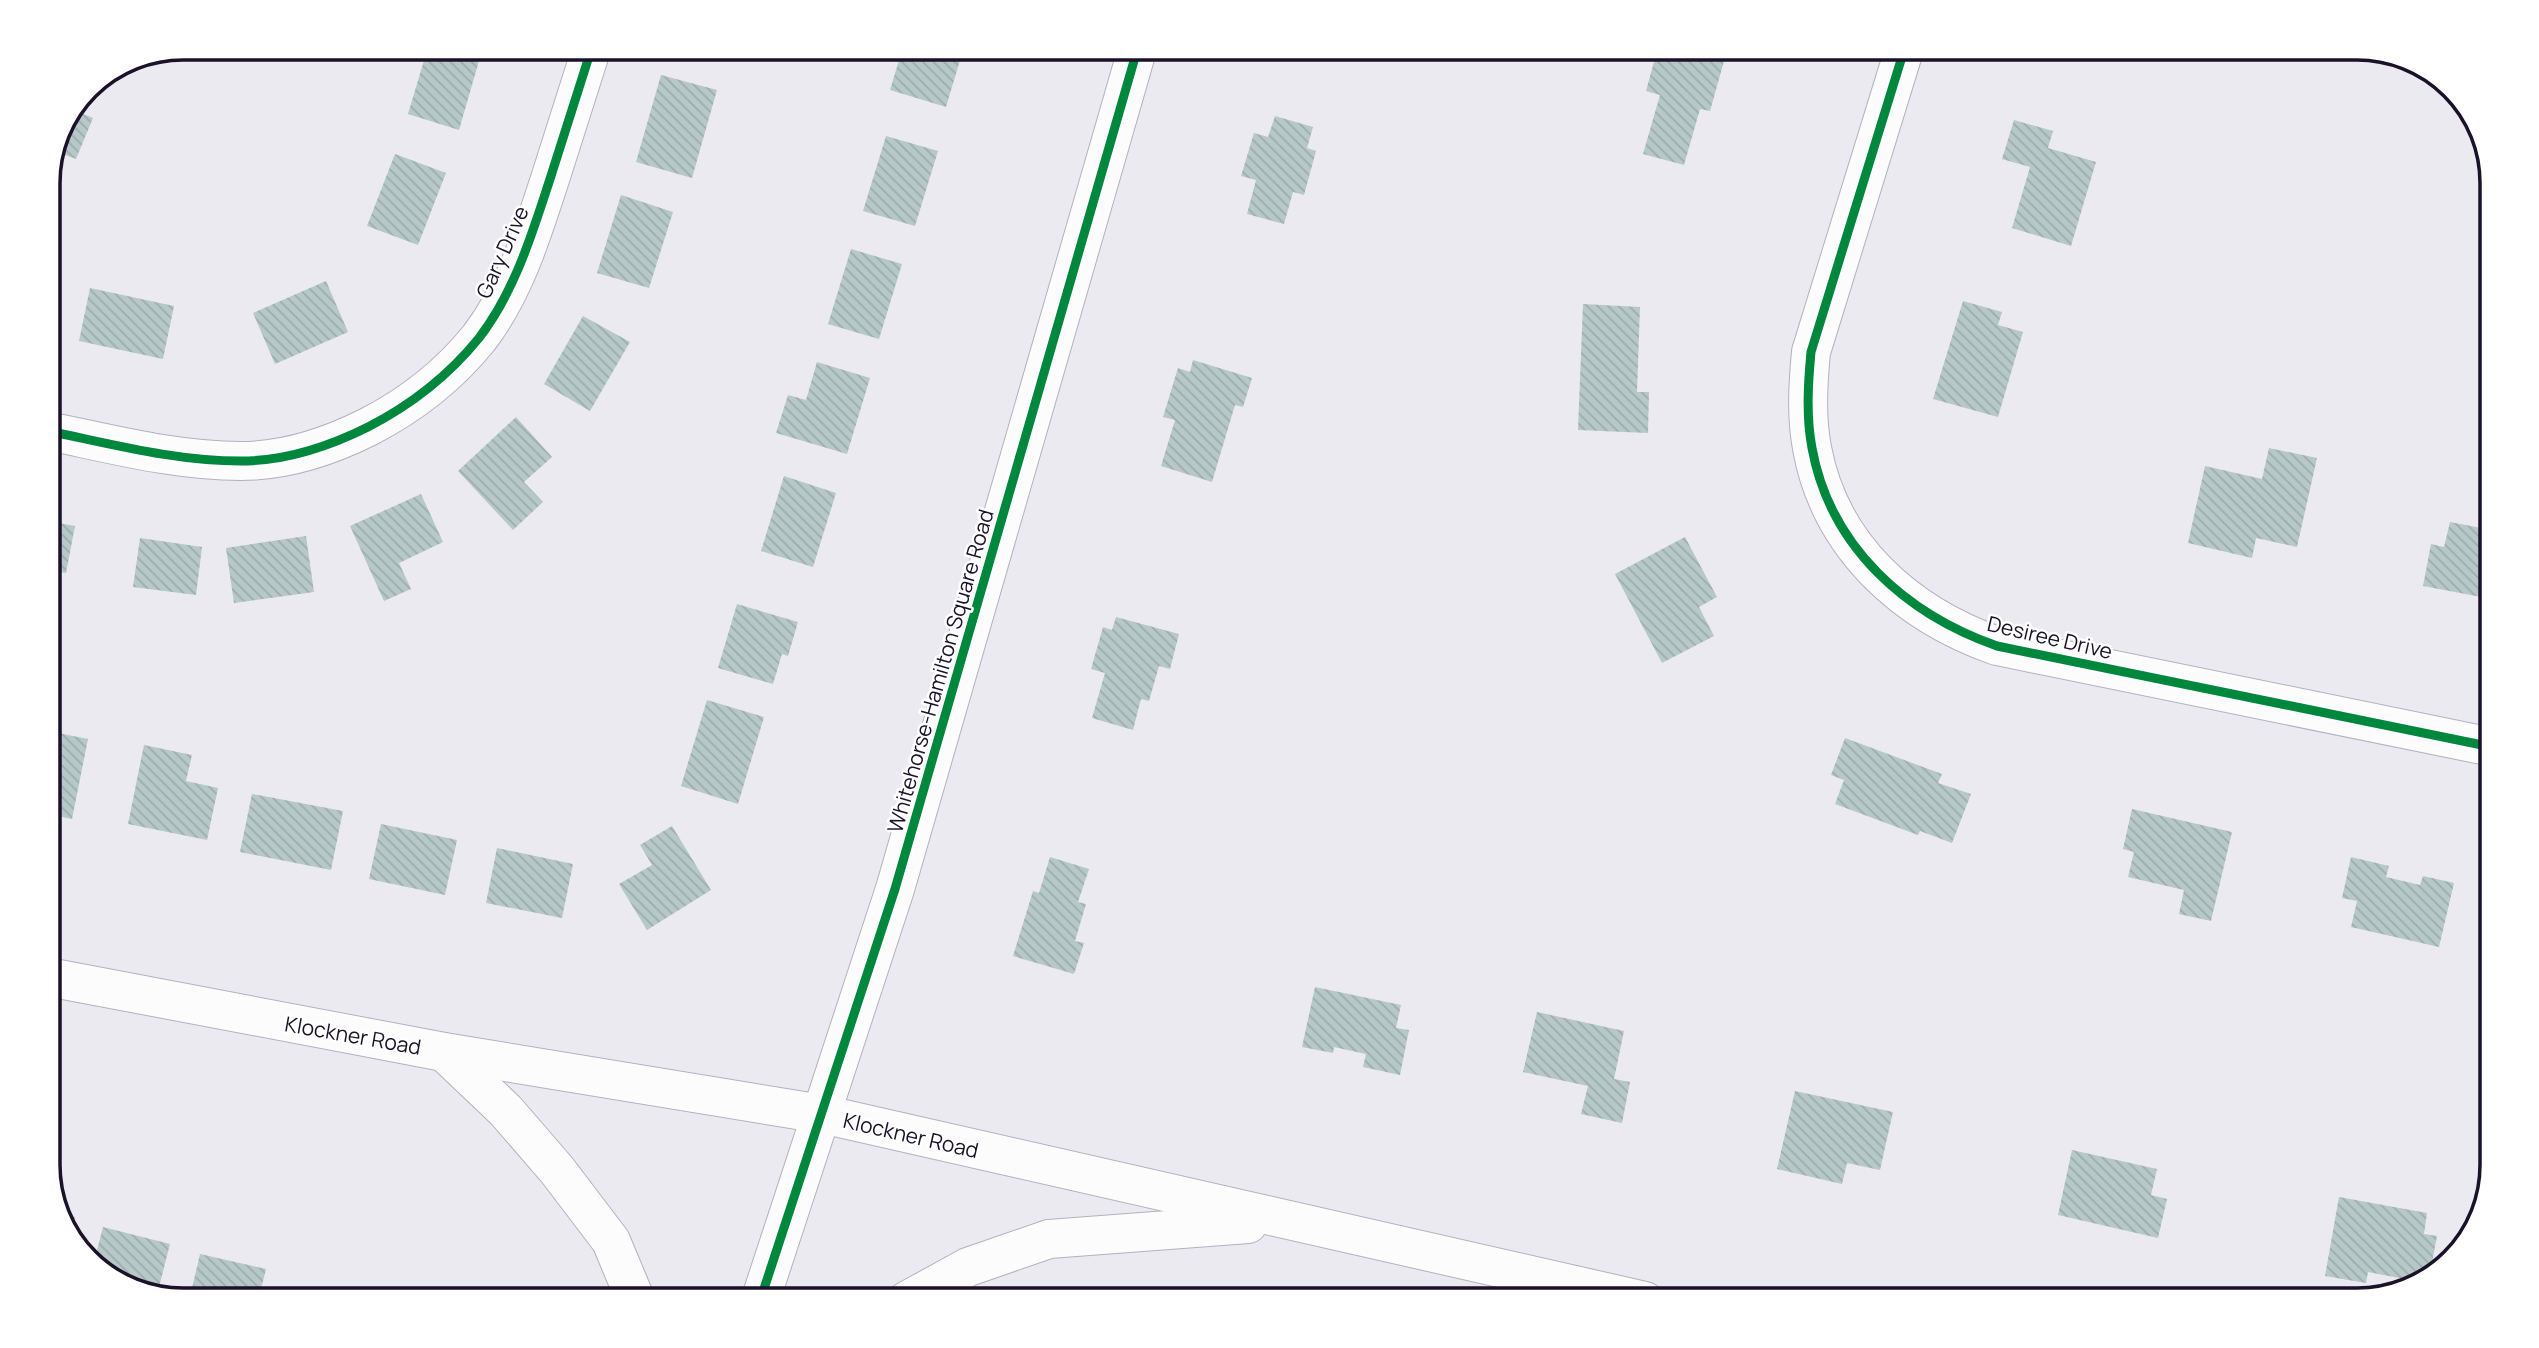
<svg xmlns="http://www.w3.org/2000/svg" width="2539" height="1348" font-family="Manrope,sans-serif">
<defs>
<pattern id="building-back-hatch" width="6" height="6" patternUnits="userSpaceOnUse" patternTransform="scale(1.75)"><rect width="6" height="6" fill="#b7c8c8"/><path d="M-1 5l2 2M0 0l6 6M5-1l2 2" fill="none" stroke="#9dabac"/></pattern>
</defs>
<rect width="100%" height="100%" fill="#ebeaf1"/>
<g fill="url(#building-back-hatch)">
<polygon points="428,47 458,47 481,54 459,130 408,114"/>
<polygon points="672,47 722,47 718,61"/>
<polygon points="903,47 964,47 946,107 890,90"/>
<polygon points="1658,47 1728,47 1710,111 1700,109 1684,165 1643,154 1660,95 1646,91"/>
<polygon points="661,75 717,90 692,178 636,162"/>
<polygon points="76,111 93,118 76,159 60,153 49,178 48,177"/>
<polygon points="1275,116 1313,127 1307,148 1316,151 1304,195 1293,192 1284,224 1247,214 1256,180 1241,176 1254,133 1268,137"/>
<polygon points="2014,120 2053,131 2048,148 2096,162 2071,246 2012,228 2030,167 2002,159"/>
<polygon points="886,136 938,151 915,226 863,211"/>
<polygon points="395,154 446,173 418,245 367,226"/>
<polygon points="621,195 673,212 649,288 597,273"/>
<polygon points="851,249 902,264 879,339 828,324"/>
<polygon points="326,281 348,332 275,364 253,313"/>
<polygon points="90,288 174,306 163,359 79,341"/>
<polygon points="1963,301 2002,312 1998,325 2023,332 1998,417 1933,399"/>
<polygon points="1583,304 1640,307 1637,392 1649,392 1648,433 1578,430"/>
<polygon points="583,316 630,342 590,411 544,384"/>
<polygon points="1193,360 1252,378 1243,407 1235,405 1212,482 1161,466 1175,420 1163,417 1178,368 1190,372"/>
<polygon points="817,362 870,378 847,454 776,433 788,395 806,400"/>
<polygon points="516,417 552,457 524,482 543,502 513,530 458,471"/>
<polygon points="2269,448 2317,458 2297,547 2256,538 2252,558 2188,543 2205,466 2262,479"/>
<polygon points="784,476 836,493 813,567 761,551"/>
<polygon points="421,494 443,542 399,563 411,589 384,601 350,526"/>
<polygon points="48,521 75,526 66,573 48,570"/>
<polygon points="2450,522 2492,530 2492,599 2423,586 2431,544 2444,547"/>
<polygon points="306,536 314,592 234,603 226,548"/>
<polygon points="1685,537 1717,597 1699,607 1714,636 1662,663 1615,574"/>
<polygon points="140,538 202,547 196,595 133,587"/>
<polygon points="737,604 798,622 788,656 782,654 773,684 718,668"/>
<polygon points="1116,617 1179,634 1170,669 1159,666 1149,701 1141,699 1133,730 1092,718 1105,673 1091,669 1103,627 1112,630"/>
<polygon points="707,700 764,717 738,804 681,786"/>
<polygon points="48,731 88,739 72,819 48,814"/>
<polygon points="1845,738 1942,774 1938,783 1971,794 1952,843 1920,831 1918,835 1835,804 1844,780 1831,775"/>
<polygon points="144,745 192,755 186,781 218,788 207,840 128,824"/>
<polygon points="252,794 343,811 331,870 240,852"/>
<polygon points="2132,809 2232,832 2211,921 2179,914 2184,890 2128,877 2134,852 2123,849"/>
<polygon points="381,824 457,840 445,895 369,879"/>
<polygon points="672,826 711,890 647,930 619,884 652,865 640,845"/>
<polygon points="497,848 573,864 562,918 486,903"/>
<polygon points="1050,857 1089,869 1078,902 1086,904 1075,941 1084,943 1074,974 1013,956 1033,891 1039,893"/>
<polygon points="2351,857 2389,866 2386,877 2420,885 2423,876 2454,883 2439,947 2351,927 2357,901 2342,898"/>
<polygon points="1315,987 1401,1005 1396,1028 1409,1030 1400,1075 1363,1067 1366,1054 1334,1047 1333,1053 1302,1047"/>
<polygon points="1537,1012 1624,1031 1614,1079 1630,1082 1622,1123 1581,1114 1588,1086 1523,1072"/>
<polygon points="1795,1091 1893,1112 1880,1170 1847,1163 1842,1184 1777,1169"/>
<polygon points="2072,1150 2157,1169 2151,1195 2167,1199 2158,1238 2058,1215"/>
<polygon points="2339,1197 2427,1213 2424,1234 2437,1236 2429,1279 2420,1282 2368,1272 2366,1283 2325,1276"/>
<polygon points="61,1214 75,1217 69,1238 68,1236"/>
<polygon points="103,1227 170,1244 157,1295 122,1287 94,1262"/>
<polygon points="200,1254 266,1269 258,1301 189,1301"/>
</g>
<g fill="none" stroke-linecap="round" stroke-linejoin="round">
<g stroke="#b4b0bf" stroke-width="40">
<g id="minor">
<path d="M 1905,47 L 1811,352 C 1808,384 1806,416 1812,448 C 1830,547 1906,614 1997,646 L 2492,747"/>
<path d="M 48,431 C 112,444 175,461 241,461 C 284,461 330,446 368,427 C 411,405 449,375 479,338 C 515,291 532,234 550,179 C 564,135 578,91 592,47"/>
<polyline points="760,1301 895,889 1138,47"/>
</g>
</g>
<g stroke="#b4b0bf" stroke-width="40">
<g id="major">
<polyline points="48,977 444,1052 822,1114 1645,1301"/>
<polyline points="444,1052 506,1111 557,1170 611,1241 636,1301"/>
<polyline points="906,1301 968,1267 1049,1239 1248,1224"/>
</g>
</g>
<use href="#minor" stroke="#fcfcfd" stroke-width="38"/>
<use href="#major" stroke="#fcfcfd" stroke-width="38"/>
<g stroke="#fff" stroke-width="13">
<g id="cycleway">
<path d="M 1905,47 L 1811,352 C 1808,384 1806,416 1812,448 C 1830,547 1906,614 1997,646 L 2492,747"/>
<path d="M 48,431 C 112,444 175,461 241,461 C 284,461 330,446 368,427 C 411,405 449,375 479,338 C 515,291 532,234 550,179 C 564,135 578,91 592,47"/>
<polyline points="760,1301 895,889 1138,47"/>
</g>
</g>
<use href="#cycleway" stroke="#00873e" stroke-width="9"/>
</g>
<g text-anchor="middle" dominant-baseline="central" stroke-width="5" stroke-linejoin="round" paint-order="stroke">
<g font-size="21" fill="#1b122a" stroke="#fff">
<text transform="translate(502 252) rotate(-66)">Gary Drive</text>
<text transform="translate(2050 637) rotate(13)">Desiree Drive</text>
<text transform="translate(940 671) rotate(-74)">Whitehorse-Hamilton Square Road</text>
<text transform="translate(353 1035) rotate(10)">Klockner Road</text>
<text transform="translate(911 1135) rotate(13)">Klockner Road</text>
</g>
</g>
<path d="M0 0H2539V1348H0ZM183 60H2357A123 123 0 0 1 2480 183V1165A123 123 0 0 1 2357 1288H183A123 123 0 0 1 60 1165V183A123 123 0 0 1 183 60Z" fill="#fff" fill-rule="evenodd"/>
<path fill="none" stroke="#1b122a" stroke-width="3.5" d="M183 60H2357A123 123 0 0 1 2480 183V1165A123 123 0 0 1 2357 1288H183A123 123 0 0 1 60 1165V183A123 123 0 0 1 183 60Z"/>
</svg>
